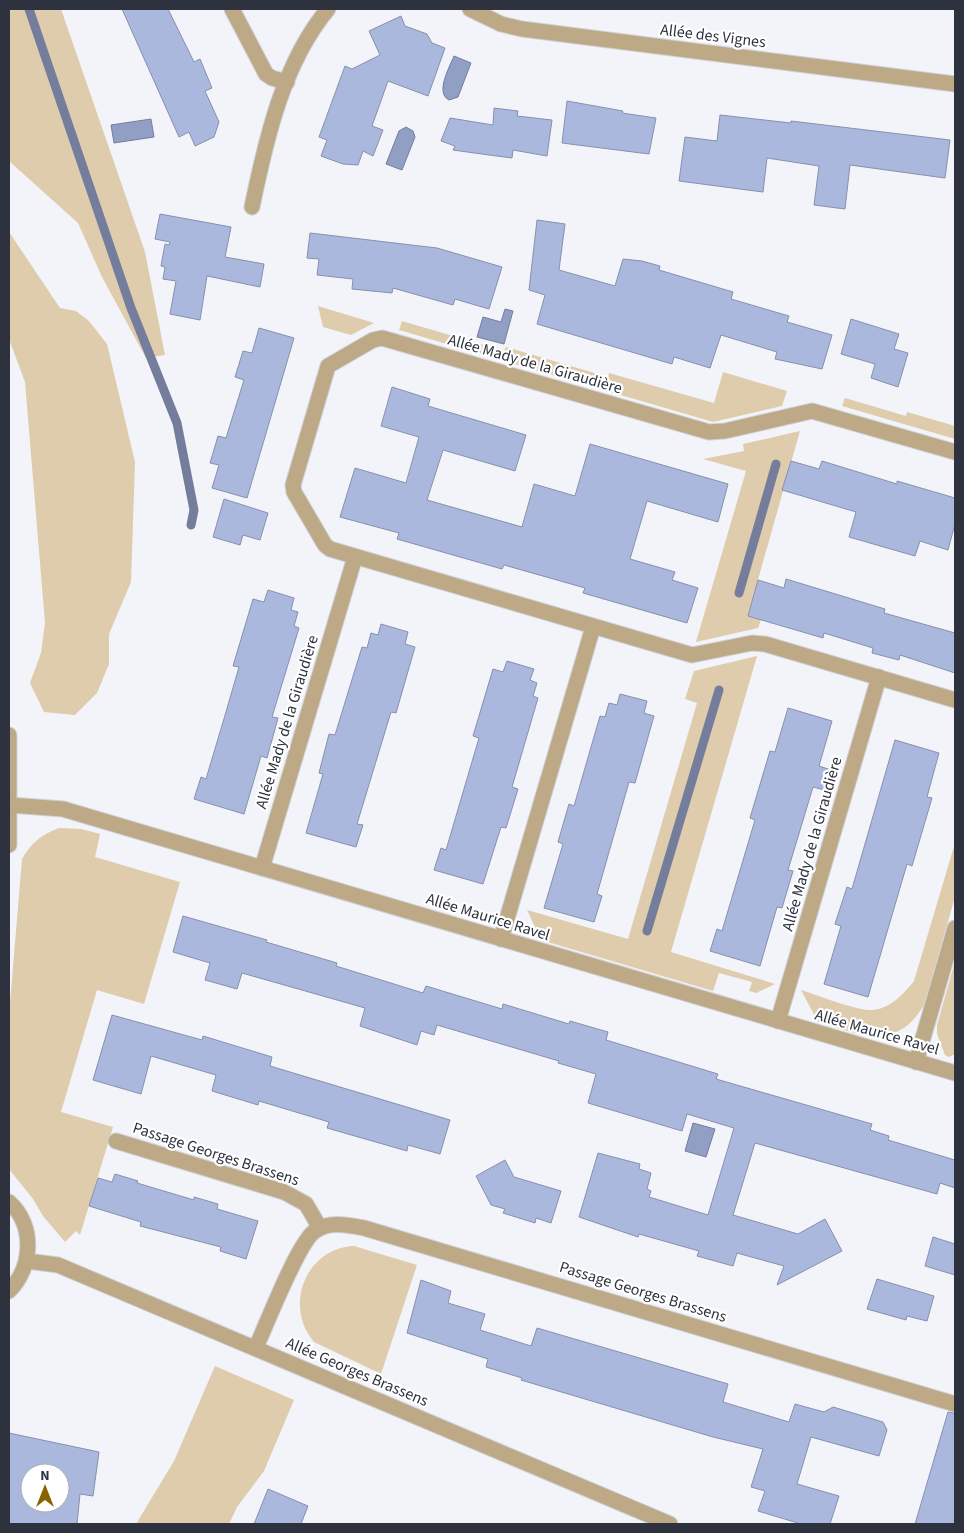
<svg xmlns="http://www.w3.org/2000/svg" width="964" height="1533" font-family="'Source Sans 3',sans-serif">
<rect width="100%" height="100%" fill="#f2f4fa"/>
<g fill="#deccad">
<polygon points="9,9 61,9 145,252 165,355 146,358 102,277 78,223 9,161"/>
<polygon points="9,232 60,308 76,311 89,321 107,344 135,462 131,582 109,634 109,664 97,693 75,715 44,712 30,683 41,653 45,623 25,382 9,339"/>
<polygon points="318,306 374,323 351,335 323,327"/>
<polygon points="402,321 504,351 506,347 608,377 609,373 714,403 723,372 787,391 782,406 713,422 399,330"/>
<polygon points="845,398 906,416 907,412 955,426 955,439 842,406"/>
<polygon points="800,431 748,615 761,620 758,628 696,642 746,471 703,459 744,451 743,444"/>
<polygon points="757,656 671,952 775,984 756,993 749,991 752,982 719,973 713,991 541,940 527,910 628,939 697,703 685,699 694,671"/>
<path d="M 59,828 L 81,829 L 100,834 L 95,857 L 180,882 L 144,1004 L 97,990 L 61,1112 L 113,1127 L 80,1235 L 76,1231 L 65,1242 L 43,1216 L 33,1199 L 9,1169 L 9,1015 L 22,859 C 31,843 42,834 59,828 Z"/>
<path d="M 955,843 L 955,897 L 924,1005 C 896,1052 861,1035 818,1022 L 801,990 C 817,995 855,1010 869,1010 C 888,1011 904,994 914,981 Z"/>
<polygon points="955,961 955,1054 949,1057 945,1055 937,1034 937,1025"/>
<path d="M 354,1246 L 417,1265 L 381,1374 L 314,1342 C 283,1306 306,1248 354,1246 Z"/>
<polygon points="215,1366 294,1400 264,1471 237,1507 229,1524 136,1524 174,1461"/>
</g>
<g fill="#929fc4" stroke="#747e9c">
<path d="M 454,56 L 471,63 L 458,97 L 449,100 C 435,93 449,68 454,56 Z"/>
<polygon points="151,119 154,137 114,143 111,125"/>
<polygon points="406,127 413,131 415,137 402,170 386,164 399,131"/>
<polygon points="505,309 513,311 504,344 477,337 483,317 501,322"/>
<polygon points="693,1123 715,1129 706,1157 685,1151"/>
</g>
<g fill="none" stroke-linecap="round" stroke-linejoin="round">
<g stroke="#747e9c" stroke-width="9">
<polyline points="29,9 131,308 177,423 194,510 191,525"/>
<polyline points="739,593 776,464"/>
<polyline points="647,931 719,690"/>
</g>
</g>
<g fill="#abb8de" stroke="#8790ac" fill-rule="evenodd">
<polygon points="122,9 168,9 194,62 200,59 212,88 205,91 219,122 214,137 195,146 189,132 179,137"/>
<polygon points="401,16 405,26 427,34 432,43 445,48 428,96 388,81 372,126 383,130 373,156 363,151 358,165 343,164 321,156 327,140 319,137 345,66 352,69 380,55 369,31"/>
<polygon points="567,101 623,111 622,113 656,118 649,154 562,143"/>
<polygon points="494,108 518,111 517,116 552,120 547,156 513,150 512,158 489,155 453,150 455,146 441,141 450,118 493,125"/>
<polygon points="720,115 791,123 791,121 950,140 945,178 850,165 845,209 814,205 819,166 767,158 763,192 679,181 685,137 717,141"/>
<polygon points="160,214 231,227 225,257 264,264 260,287 207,276 200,320 170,314 176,281 163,279 165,267 161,266 165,244 169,245 170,242 155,239"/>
<polygon points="537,220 565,224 559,270 615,286 623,259 642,261 660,266 659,270 733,292 731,299 789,316 787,322 832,335 822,369 775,359 777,352 721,335 710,368 674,357 672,364 537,324 545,295 529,290"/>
<polygon points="310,233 437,248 502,267 489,309 455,299 453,305 393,288 392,293 352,289 353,279 317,275 319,259 307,258"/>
<polygon points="851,319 899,334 894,349 908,353 898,387 871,378 875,364 841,354"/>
<polygon points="259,328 294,338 247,498 212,488 219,465 210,463 218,436 226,438 244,380 235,377 243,351 252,353"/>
<polygon points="392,387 430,399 428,406 526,435 515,471 443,450 427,500 522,527 534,484 575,496 590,444 728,484 718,522 647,501 630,559 675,572 672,580 698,588 687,623 583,593 585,588 571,584 504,565 502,569 397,539 399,533 340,517 355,468 406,483 419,437 381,426"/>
<polygon points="791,461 819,469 822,461 897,484 897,481 955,498 955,524 948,550 920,541 915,556 849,537 856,512 782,490"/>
<polygon points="224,499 268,513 260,540 243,535 240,545 213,537"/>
<polygon points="786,579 885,609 884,613 955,633 955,673 900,655 899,660 872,653 873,648 824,633 823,638 748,616 758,580 784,588"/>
<polygon points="268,590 294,598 291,610 298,612 294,626 299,628 272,717 278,718 267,758 261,756 244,814 194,799 201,777 206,779 226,712 239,667 233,666 253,599 264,602"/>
<polygon points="381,624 408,632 405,644 415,647 396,713 391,712 357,824 363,825 356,847 306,833 323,774 319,773 329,734 335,735 362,647 367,648 371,633 378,635"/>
<polygon points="507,661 534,669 530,680 537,683 533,696 538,698 512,787 518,789 506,828 501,827 483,884 434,870 441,848 446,850 479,738 473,736 493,669 503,672"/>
<polygon points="620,694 647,701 644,713 654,716 635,783 629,782 597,894 602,896 594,922 544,908 563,844 558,842 569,804 574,806 600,716 605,717 609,703 617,705"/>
<polygon points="788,708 832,721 819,766 834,771 828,791 813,787 788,870 793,871 782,908 777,907 760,966 710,951 717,929 722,931 755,820 750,818 770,751 775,752"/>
<polygon points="895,740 939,753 927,797 932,798 912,866 907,864 868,997 824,984 841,926 835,924 847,887 852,889"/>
<polygon points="183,916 267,940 266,942 337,963 336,966 423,993 426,986 502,1009 503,1004 569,1024 570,1021 608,1032 606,1040 718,1074 716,1079 872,1124 870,1130 889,1136 888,1140 955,1160 955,1188 940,1183 937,1194 755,1143 733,1215 798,1234 825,1219 842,1251 777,1285 784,1266 737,1253 733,1266 697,1256 699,1251 639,1234 638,1237 579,1217 598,1153 640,1164 639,1169 651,1173 647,1189 651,1191 649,1197 708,1215 734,1128 687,1114 682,1131 588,1103 596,1074 558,1063 559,1061 437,1025 434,1035 421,1031 417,1045 360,1026 365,1008 242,973 237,989 205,980 210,963 173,952"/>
<polygon points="112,1015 202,1040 203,1036 272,1057 270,1066 450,1120 440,1154 408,1145 407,1151 327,1128 329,1122 259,1101 258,1105 212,1091 216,1075 151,1056 141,1094 93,1080"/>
<polygon points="505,1160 514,1177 561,1191 551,1223 536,1218 535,1223 503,1213 505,1209 491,1205 476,1176"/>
<polygon points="115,1174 138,1181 137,1183 194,1200 194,1197 218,1204 217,1209 258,1221 246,1259 220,1251 221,1247 140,1226 141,1222 89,1206 98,1178 112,1182"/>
<polygon points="933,1237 955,1244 955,1275 925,1266"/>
<polygon points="877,1279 934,1296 927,1321 907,1316 906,1320 867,1309"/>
<polygon points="421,1280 451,1291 448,1303 485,1314 480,1330 531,1346 537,1328 619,1352 728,1384 723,1402 789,1422 795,1404 824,1412 833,1407 883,1422 887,1430 879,1456 811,1437 797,1484 839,1496 830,1524 801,1524 758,1511 765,1491 751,1487 763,1449 713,1437 521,1380 522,1378 486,1367 488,1359 407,1333"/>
<polygon points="948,1412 955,1413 955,1524 915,1524"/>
<path d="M 9,1433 L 99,1452 L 93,1496 L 80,1494 L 77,1524 L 9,1524 ZM 30,1473 L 60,1473 L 60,1503 L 30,1503 Z"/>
<polygon points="268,1489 308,1506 301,1524 254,1524"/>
</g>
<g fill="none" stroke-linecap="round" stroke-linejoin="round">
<g stroke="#cfd1d8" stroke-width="17">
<g id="minor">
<polyline points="232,9 266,74 272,78 287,82"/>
<polyline points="470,9 501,24 522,29 955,84"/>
<path d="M 252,207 C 266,139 283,63 328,9"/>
<polyline points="955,452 812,411 725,431 709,432 382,338 373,340 328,366 293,485 294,492 325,545 330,549 692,655 752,643 765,644 955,700"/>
<polyline points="9,735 9,845"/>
<polyline points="10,805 63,809 955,1073"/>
<polyline points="262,868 355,557"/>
<polyline points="501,939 593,627"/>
<polyline points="778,1021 879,677"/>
<polyline points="916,1062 955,928"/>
<polyline points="116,1141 284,1192 306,1204 320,1228"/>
<path d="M 9,1202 C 35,1225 33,1267 9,1291"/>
<polyline points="27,1261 58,1265 670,1524"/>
<path d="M 256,1347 C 267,1324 298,1242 315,1231 C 330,1221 347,1225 364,1228 L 955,1404"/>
</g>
</g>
<use href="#minor" stroke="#bda986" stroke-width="15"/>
</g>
<g text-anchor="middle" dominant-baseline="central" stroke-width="4.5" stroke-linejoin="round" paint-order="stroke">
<g font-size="16" fill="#2e323e" stroke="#fff">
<text transform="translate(713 36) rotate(7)">Allée des Vignes</text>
<text transform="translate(535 364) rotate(16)">Allée Mady de la Giraudière</text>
<text transform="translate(287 722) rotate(-73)">Allée Mady de la Giraudière</text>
<text transform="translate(812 844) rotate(-74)">Allée Mady de la Giraudière</text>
<text transform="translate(488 917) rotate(17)">Allée Maurice Ravel</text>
<text transform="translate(877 1032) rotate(16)">Allée Maurice Ravel</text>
<text transform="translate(216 1154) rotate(18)">Passage Georges Brassens</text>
<text transform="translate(643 1292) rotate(17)">Passage Georges Brassens</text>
<text transform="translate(357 1372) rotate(23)">Allée Georges Brassens</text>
</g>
</g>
<rect width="964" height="1533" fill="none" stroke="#2e323e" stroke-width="20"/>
<g transform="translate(45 1488)"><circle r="24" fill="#ffffff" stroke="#abadb2"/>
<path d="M0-4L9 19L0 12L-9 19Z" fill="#8a6202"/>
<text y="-8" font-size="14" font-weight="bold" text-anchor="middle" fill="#2e323e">N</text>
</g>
</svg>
